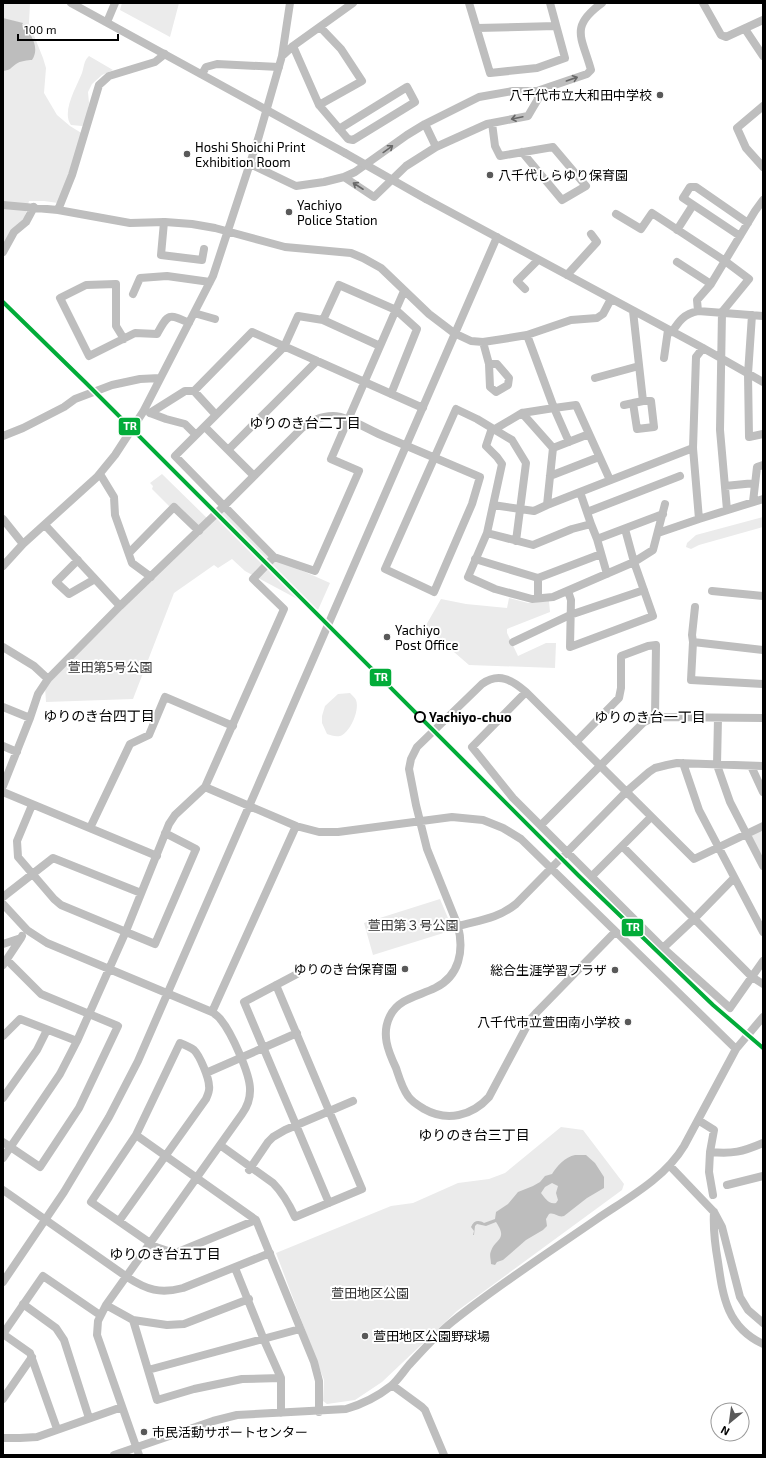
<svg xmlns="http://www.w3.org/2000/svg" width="766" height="1458" font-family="'Exo 2','Noto Sans JP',sans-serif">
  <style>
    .green { fill: #ebebeb }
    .water { fill: #bdbdbd; fill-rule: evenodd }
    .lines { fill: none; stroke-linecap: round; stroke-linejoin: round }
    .minor { stroke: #bebebe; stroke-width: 8 }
    .minor-bridge { stroke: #bebebe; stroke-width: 8 }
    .metro-1-casing { stroke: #fff; stroke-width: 7 }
    .metro-1 { stroke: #02ac39; stroke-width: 4 }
    .oneway { stroke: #686868 }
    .poi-dot { fill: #595959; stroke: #fff; stroke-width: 1.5 }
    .stop-dot { fill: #fff; stroke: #000; stroke-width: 2 }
    .labels { text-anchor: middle; stroke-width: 4; stroke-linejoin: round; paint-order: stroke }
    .poi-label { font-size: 13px; fill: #000; stroke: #fff; text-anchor: start }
    .park-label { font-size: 13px; fill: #313131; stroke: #fff }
    .stop-label { font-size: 13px; font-weight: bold; fill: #000; stroke: #fff; text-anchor: start }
    .neighbourhood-label { font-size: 14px; fill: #000; stroke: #fff }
    .line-badge { stroke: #fff; stroke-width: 1.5 }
    .badge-label { font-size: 11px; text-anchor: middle; font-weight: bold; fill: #fff }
  </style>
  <rect width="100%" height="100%" fill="#fff"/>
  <path class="green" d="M3,3H30L29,23L43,58L46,68L44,93L57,115L70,126L83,134L58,203L44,201H29L24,220L3,247Z
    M122,3H179L170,37L120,10Z
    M89,56L113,70L102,75L92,84L88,92L89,103L85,124L82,126L71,125C61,112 77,86 82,73C84,67 84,60 89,56Z
    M162,474L209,520L199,529L171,508L152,489L153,486L150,483Z
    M224,509L267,555L330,583L318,610L245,571L232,559L218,568L214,565L174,593L133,699L46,702L45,687L210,520Z
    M763,517V527L699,545L691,549L686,547L687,543L696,535Z
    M509,598L528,603L549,601L550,612L507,629V633L518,656L546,643H556L555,668L469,665L425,627L441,599L466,604L507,608Z
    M350,693C352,695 355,698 356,700C360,710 350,733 340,736C335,737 331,735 327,734L322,723V716L325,706L338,694Z
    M763,828V861L750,833Z
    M440,899L453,930L373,955L364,923Z
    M561,1127L583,1130L624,1184L622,1190L457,1311L382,1382L355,1400L327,1404L323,1401L324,1380L276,1253L391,1206L413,1203L458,1183L489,1179L505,1173Z"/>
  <path class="water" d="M3,18L23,23L22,25C32,34 40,48 32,60C28,60 20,61 16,64C10,68 11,70 3,71Z
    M575,1155H586L595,1163L604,1177V1188L587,1198L564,1216C558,1218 555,1212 549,1214L546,1219L547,1226L543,1230L526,1240L503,1260L497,1262L495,1265L491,1264C491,1259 489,1255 491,1251C496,1238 508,1240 496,1222L486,1226L477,1224L475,1226L474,1235H473L474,1231L471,1227C474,1220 479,1220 484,1223L495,1219L496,1212L508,1204L518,1192L533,1186L540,1182L545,1176L552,1174C557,1166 565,1157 575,1155ZM552,1183L558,1186L556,1193L558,1200L556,1203C549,1205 545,1198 541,1193L545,1187Z"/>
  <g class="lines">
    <path class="minor" d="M71,3L345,153
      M469,3L490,73L537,68L565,58L550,3
      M703,3L721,35L726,37L763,20
      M107,22L115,3
      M477,28L556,26
      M745,29L763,56
      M293,46L319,105L348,139L353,140L415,102L407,87L339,129
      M282,56L290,3
      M202,74L206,67L217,64L279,67
      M319,105L362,81L341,49L320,27
      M763,106L737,128L746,148L763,167
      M492,123L495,146L500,156L553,147L586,186L562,200L522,152
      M425,124L436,147
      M250,164L296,186L324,182L344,177L355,172L407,135L425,124L479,97L513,91H537L587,74L591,70C582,37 569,27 602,3
      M344,177L374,197L406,166L436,147L487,124L528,116L538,99L537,91
      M426,199L703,348L763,382
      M3,205L58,210L130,223L165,222L192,224L215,228L285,247L351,253L363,258L381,268L429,314L454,333L471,341L483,342L503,339L527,335L571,320L597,318L603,314L611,299
      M58,210L72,175L99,85L109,76L155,62L165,54
      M616,214L641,229L652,213L725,261L749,279L722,312L720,430L727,510
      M164,222L161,255L202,260L204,249
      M677,230L693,205
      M740,236L683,198L690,187H696L748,223
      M3,252L14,232L26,222L34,207
      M677,262L711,284
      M567,275L597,242L591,234
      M525,289L517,281L538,260
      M133,294L140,278L167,276L210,282
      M698,311L697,300L711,284L755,211L763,200
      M194,313L215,319
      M752,315L748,374L749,437L763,434
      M323,320L339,285L396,310L417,329L391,394
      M672,332C679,321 684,314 698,311L763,316
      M527,335L554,408L576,405L610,480
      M124,339L116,326V284L86,285L60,298L89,356L135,333L157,334C168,314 168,313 189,323
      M483,342L489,364L490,387L496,392L508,385L509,378L497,364H489
      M380,346L323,320L298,316L284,347L175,456L274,557L315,571L359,471L331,459L404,291
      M703,348L696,357L693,448L699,519L763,499
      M664,358L668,330
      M595,378L639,366
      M194,391L216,415
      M624,405L643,401L633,403L637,429L654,427L651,401H643L633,311
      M150,413L185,391H194L252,332L423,408
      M150,413L166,419L185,424L196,435
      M522,413L553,448L547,505L580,492
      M205,427L254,476
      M492,428L486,446L497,457L502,464L487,533L468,577L495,589L532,599L553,597L634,562L653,550L665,504
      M495,429L522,413L554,408L569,442
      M3,436L23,428L64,407L75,399L112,385L140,379L160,378
      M553,448L589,434
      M228,450L317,361
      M100,474L114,497L115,515L132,563L151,577
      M550,476L599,457
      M725,486L755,483
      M753,502L757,467L763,465
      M493,505L534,511L547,505
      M587,512L680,476
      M3,519L23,544
      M591,524L597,539L607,574
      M45,525L120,606
      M487,533L533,545L572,529L591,524L580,492L693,448
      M658,533L699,519
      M597,539L663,514
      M129,553L174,507L199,531
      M475,559L538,578L601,554
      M78,560L56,582L69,594L95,579
      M3,566L23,544L97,477L115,455L143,412L213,276L259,136L282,56L293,46L353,3
      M538,578V598
      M568,591L571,600L570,647L653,616L634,562L625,529
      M712,591L763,596
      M513,642L570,615L644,590
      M693,642L692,635L695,607
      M3,647L34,666L48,679
      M763,650L693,642L691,680L763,684
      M526,692L472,747L513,798L663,948L730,1008L763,961
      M3,707L30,718
      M718,718L717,765L730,802L763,866
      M576,742L619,698L621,688V656L648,646L656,645L655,717
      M3,746L17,752
      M683,763L699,810L763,932
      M751,766L763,792
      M3,786L30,718L38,694L48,679L120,606L224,506L302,428C312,421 320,416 333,416C347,416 367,429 381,435C414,449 447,463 480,477L472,504L434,592L385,569L456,409L477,419L512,440L526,463L516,541
      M205,787L296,826L319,832H338L452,817L483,820L503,828L521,839L736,1049
      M3,792L157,856
      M32,805L17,841L18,857L54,899L61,905L155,944L196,849L165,833
      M541,825L644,722L655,717L763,718
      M90,828L130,744L149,735L165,697L233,726
      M622,846L752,977L763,984
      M592,876L651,817
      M3,897L53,858L141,893
      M3,904L27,930L47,943L212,1012C215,1014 219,1017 221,1020C231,1032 251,1075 250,1091C250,1100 247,1107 242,1114L106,1305L98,1321L97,1335L139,1455
      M458,926C480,920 497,919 516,904L626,792L649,772L655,768L667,765L677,763L763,766
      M615,932L537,1012L530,1020L489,1097C472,1116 447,1122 424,1109C419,1106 411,1101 408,1096C402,1088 399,1077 396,1068C388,1051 381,1034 390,1016C399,998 419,996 435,988C460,976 464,950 458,926L427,849L416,805L409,769L411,759L417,747L482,684C499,672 512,680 526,692L694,859L763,826
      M3,944L21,938L22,936
      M663,948L695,918L734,878
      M3,965L21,938
      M297,974L244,1002L329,1203
      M212,1012L296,826
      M3,1036L20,1019L77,1041
      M206,1073L297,1033
      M3,1098L37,1050L47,1030
      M698,1120L714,1130L710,1152L709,1172L713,1195
      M136,1135L256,1220L314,1362L319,1381V1412
      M3,1142L40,1167L79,1108L118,1026L41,994L7,960
      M220,1145L273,1183C283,1193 289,1204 295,1217L362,1189L276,985
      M710,1152C733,1154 742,1152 763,1143
      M3,1158L60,1074L77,1041L126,931L169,824L175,815L205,787L284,609L253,579L274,557
      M670,1166L714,1212L722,1227L740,1297L748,1310L763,1323
      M249,1170L268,1142L273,1137L285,1130L353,1101
      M727,1185L763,1176
      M3,1190L127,1277C147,1290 160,1294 183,1288L270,1253
      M714,1212C713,1229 715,1245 718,1262C723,1297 727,1327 763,1344
      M119,1221L206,1099C208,1094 210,1090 209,1086C209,1078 200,1056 194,1050C190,1047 185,1045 180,1043L136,1135L91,1202L156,1247L171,1252H178L256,1220
      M235,1268L264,1340L281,1378V1413
      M3,1282L64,1192L109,1117L138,1061L497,237
      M23,1304L56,1328L64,1340L89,1418
      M106,1305L133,1320L167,1325L184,1324L249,1299
      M133,1320L157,1400L194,1389L242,1379L281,1378
      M3,1334L43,1276L100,1315
      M3,1334L30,1353L57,1429
      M148,1370L300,1329
      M392,1385L422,1407L425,1410L444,1455
      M3,1399L32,1357
      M3,1438H20L37,1437L122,1407
      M114,1455L213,1421L237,1415L346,1409C363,1404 377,1397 391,1386C398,1380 403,1372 409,1365C423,1350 436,1335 452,1322C498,1285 548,1253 597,1219C628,1198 665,1178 684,1146L736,1049L763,1017"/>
    <path class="minor-bridge" d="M345,153L426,199"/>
    <defs>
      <path id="metro-1" d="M3,302L86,383L579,876L713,1005L763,1048"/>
    </defs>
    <use href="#metro-1" class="metro-1-casing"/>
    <use href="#metro-1" class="metro-1"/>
  </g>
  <defs><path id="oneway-shaft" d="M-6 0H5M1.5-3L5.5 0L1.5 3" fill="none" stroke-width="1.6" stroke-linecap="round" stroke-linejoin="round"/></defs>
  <g class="oneway">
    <use href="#oneway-shaft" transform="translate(572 79) rotate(-19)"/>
    <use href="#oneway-shaft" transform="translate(517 118) rotate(168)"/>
    <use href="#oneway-shaft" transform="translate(388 149) rotate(-36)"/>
    <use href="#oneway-shaft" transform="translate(358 186) rotate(-147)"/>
  </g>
  <g class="poi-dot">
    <circle cx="660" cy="95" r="4"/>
    <circle cx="187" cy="154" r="4"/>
    <circle cx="490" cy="175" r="4"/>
    <circle cx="289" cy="212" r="4"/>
    <circle cx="387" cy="637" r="4"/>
    <circle cx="405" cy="969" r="4"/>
    <circle cx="615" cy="970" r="4"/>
    <circle cx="628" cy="1022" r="4"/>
    <circle cx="365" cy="1336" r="4"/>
    <circle cx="144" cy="1432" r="4"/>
  </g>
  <circle class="stop-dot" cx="420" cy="717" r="5"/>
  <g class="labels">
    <g class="poi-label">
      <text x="652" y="100" text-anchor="end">八千代市立大和田中学校</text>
      <text x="195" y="152">Hoshi Shoichi Print<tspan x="195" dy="15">Exhibition Room</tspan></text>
      <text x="498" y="180">八千代しらゆり保育園</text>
      <text x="297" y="210">Yachiyo<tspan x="297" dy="15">Police Station</tspan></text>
      <text x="395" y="635">Yachiyo<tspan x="395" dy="15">Post Office</tspan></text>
      <text x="397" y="974" text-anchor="end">ゆりのき台保育園</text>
      <text x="607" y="975" text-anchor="end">総合生涯学習プラザ</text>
      <text x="620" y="1027" text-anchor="end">八千代市立萱田南小学校</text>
      <text x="373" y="1341">萱田地区公園野球場</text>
      <text x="152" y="1437">市民活動サポートセンター</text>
    </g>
    <g class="park-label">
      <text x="110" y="672">萱田第5号公園</text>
      <text x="413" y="930">萱田第３号公園</text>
      <text x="370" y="1298">萱田地区公園</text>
    </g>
    <g class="stop-label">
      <text x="429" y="722">Yachiyo-chuo</text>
    </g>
    <g class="neighbourhood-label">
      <text x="305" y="428">ゆりのき台二丁目</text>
      <text x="99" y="721">ゆりのき台四丁目</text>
      <text x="650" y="722">ゆりのき台一丁目</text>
      <text x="474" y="1140">ゆりのき台三丁目</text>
      <text x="165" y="1259">ゆりのき台五丁目</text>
    </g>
  </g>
  <g class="line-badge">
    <rect x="118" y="417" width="23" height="19" rx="4" fill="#02ac39"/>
    <rect x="369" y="668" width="23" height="19" rx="4" fill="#02ac39"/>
    <rect x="621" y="918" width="23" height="19" rx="4" fill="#02ac39"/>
  </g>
  <g class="badge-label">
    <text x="130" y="430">TR</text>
    <text x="381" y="681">TR</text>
    <text x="633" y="931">TR</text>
  </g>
  <rect width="766" height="1458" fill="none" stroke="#000000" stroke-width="8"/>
  <g transform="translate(730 1422) rotate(209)"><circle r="19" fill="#ffffff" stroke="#999999"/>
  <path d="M0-3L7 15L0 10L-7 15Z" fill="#595959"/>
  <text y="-6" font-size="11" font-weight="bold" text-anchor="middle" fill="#000000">N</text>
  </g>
  <path d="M18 34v6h100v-6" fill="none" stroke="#000000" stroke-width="2"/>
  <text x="24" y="34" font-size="12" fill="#000000" stroke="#ffffff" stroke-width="3" paint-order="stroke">100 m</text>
</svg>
